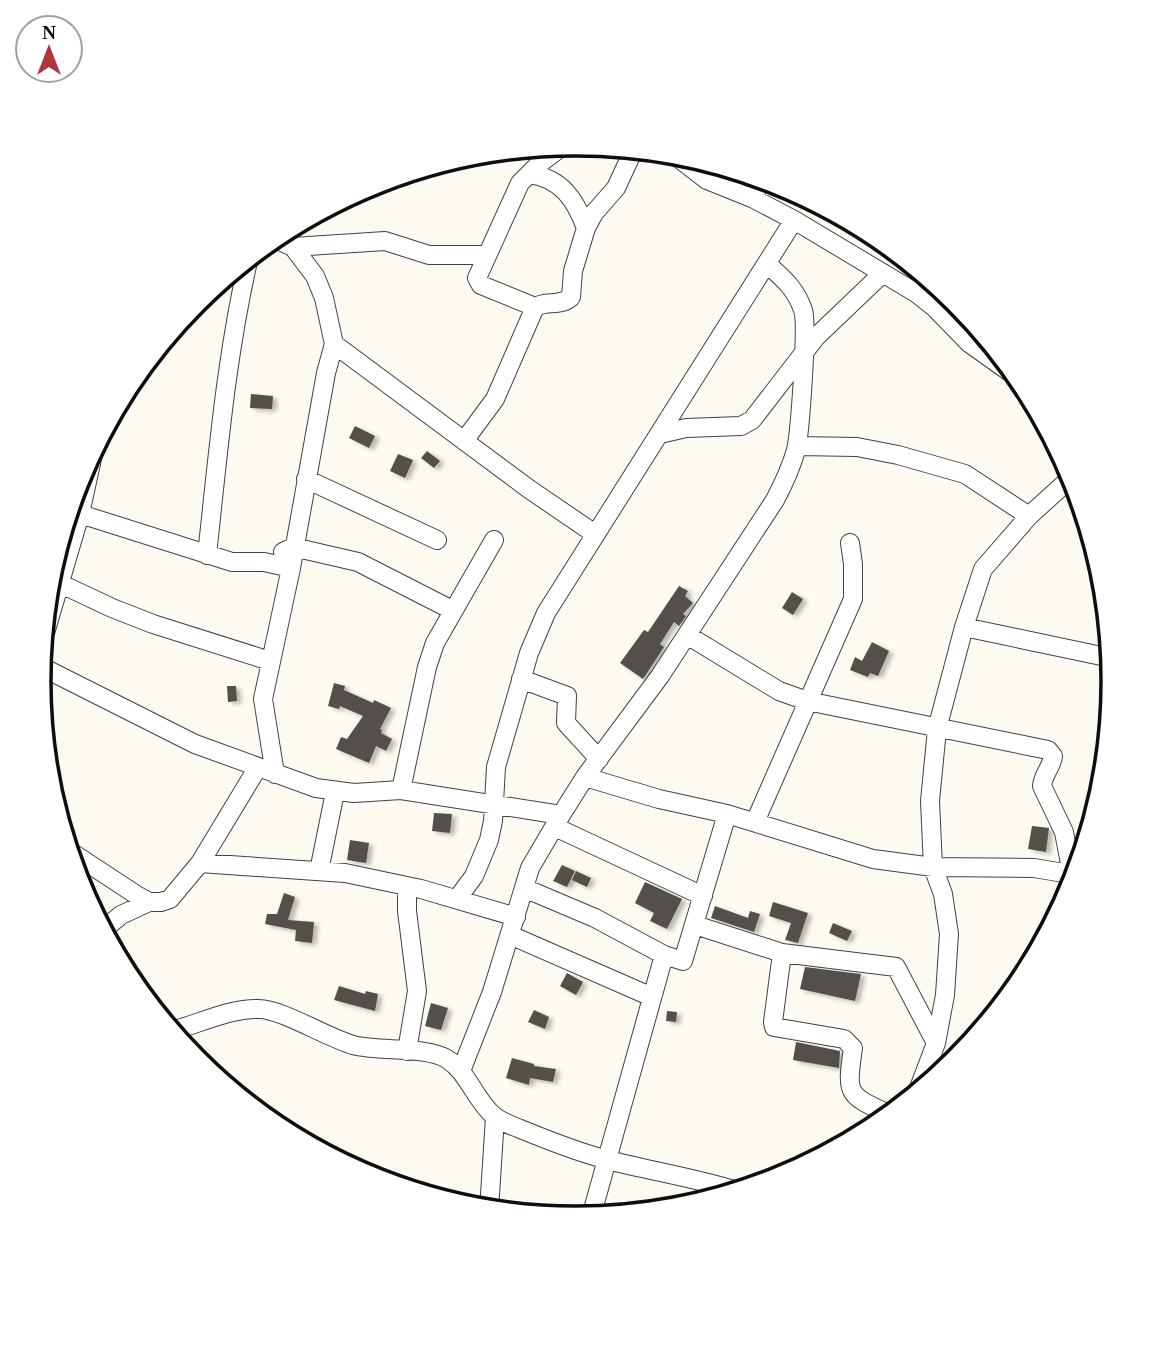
<svg xmlns="http://www.w3.org/2000/svg" width="1152" height="1362" font-family="Georgia,serif">
  <style>
    .building { fill: #554f4c; filter: url(#shadow) }
    .lines { fill: none; stroke-linecap: round; stroke-linejoin: round }
    .minor-casing { stroke: #414141; stroke-width: 20 }
    .minor { stroke: #fff; stroke-width: 18 }
    .rim { fill: none; stroke: #0e0e0e; stroke-width: 3.5 }
  </style>
  <defs>
    <filter id="shadow"><feDropShadow dx="4.5" dy="2.5" stdDeviation="2" flood-color="#0004"/></filter>
  </defs>
  <rect width="100%" height="100%" fill="#fdfbf1"/>
  <path class="building" d="M251,394L273,396L272,409L250,408Z
    M355,426L375,436L369,448L349,438Z
    M427,451L440,461L434,468L421,458Z
    M398,454L413,460L405,478L390,471Z
    M679,586L688,591L685,596L693,603L683,614L686,616L679,626L674,622L660,644L664,647L643,679L620,663L644,630L648,632Z
    M792,592L803,599L793,615L782,608Z
    M872,642L889,651L878,676L870,673L868,677L850,670L855,657L862,661Z
    M334,683L345,686L344,690L373,703L374,700L391,708L380,729L382,730L381,733L392,739L386,751L376,746L369,763L336,749L341,737L347,739L363,716L340,706L339,709L328,706Z
    M227,686H236L237,701L228,702Z
    M434,813L452,814L450,833L432,831Z
    M1032,826L1049,828L1046,852L1028,849Z
    M350,840L369,843L366,863L347,860Z
    M562,865L575,871L567,887L553,881Z
    M576,871L591,878L587,887L572,880Z
    M645,882L682,899L667,929L650,921L654,913L635,903Z
    M284,893L295,897L288,920L314,922L312,943L295,941L296,930L265,924L267,914H277Z
    M773,902L808,913L798,943L785,940L791,923L769,916Z
    M715,906L748,918L750,911L760,914L754,932L711,918Z
    M833,923L852,931L847,941L829,933Z
    M805,967L861,974L855,1001L800,989Z
    M567,973L583,982L576,995L560,986Z
    M339,986L365,994L366,991L378,994L375,1011L334,1000Z
    M431,1003L448,1008L441,1030L425,1026Z
    M534,1010L549,1017L545,1029L528,1022Z
    M667,1011L677,1012L676,1022L666,1021Z
    M796,1042L840,1051L839,1068L793,1060Z
    M512,1058L534,1064V1066L556,1069L553,1082L530,1078L529,1085L506,1078Z"/>
  <g class="lines">
    <defs>
      <path id="minor" d="M672,153L707,180L754,199L794,220L916,293L935,308L969,343L1021,380
        M529,174C561,178 575,199 586,228
        M754,199L760,178
        M273,238L293,247L315,276L324,298L334,344L529,489L595,534
        M293,247L385,241L429,255H487
        M916,293L927,277
        M535,307L481,285L477,278L520,183L540,163L564,145
        M660,434L686,428L741,426L752,420L816,337L883,273
        M464,441L495,399L535,307C547,300 560,307 571,297L573,271L586,228L594,213L616,188L634,149
        M797,446L857,447L898,455L965,474L1029,516
        M306,479L437,540
        M80,514L232,562H264L291,568
        M283,552L293,547L358,562L452,610
        M207,555C218,455 226,356 249,257
        M59,583L112,608L153,624L270,661
        M964,627L1111,658
        M687,635L779,691L807,701L1048,750L1053,756C1052,767 1043,774 1042,786L1064,832L1072,874
        M43,640L80,514L95,445
        M40,666L195,744L316,788L354,793L401,790L561,815L585,777L659,799L727,814L873,859L933,867L1034,868L1076,875
        M521,679L567,696L566,723L599,759
        M275,774L263,699L291,568L326,373L334,344
        M585,777L660,676L775,500C784,483 791,468 796,450C800,432 808,324 803,310C796,289 783,278 767,264
        M401,790L427,667L435,643L494,540
        M755,822L853,599V564L850,543
        M555,827L703,896
        M68,850L138,896L149,902H161L170,899L200,863L258,767
        M200,863L345,873L421,889L516,917
        M319,871L335,792
        M524,888L595,918L664,955L683,961L727,814
        M457,899L474,876L489,840L493,821L496,767L529,653L546,613L794,220
        M695,925L782,953L896,967L936,1043
        M103,930L121,915L149,902
        M510,935L652,997
        M782,953L773,1022L774,1027L844,1039L853,1048C846,1096 847,1095 891,1115
        M171,1031C199,1024 230,1008 259,1009C281,1009 326,1037 353,1045C379,1052 426,1046 447,1059C468,1072 475,1100 494,1116C500,1121 510,1125 518,1128C547,1140 577,1152 608,1160C651,1171 695,1178 737,1191
        M407,1051L417,991L407,911V886
        M461,1071L492,992L530,868L561,815
        M917,1093L936,1043L945,995L949,934L943,894L933,867L930,801L937,729L964,627L983,569L1029,516L1073,476
        M489,1210L495,1117
        M591,1217L664,955"/>
    </defs>
    <use href="#minor" class="minor-casing"/>
    <use href="#minor" class="minor"/>
  </g>
  <path d="M0 0H1152V1362H0ZM51 681a525 525 0 1 1 1050 0a525 525 0 1 1-1050 0Z" fill="#fff" fill-rule="evenodd"/>
  <path class="rim" d="M51 681a525 525 0 1 1 1050 0a525 525 0 1 1-1050 0Z"/>
  <g transform="translate(49 49)"><circle r="33" fill="#ffffff" stroke="#9f9f9f" stroke-width="2"/>
  <path d="M0-5L12 26L0 18L-12 26Z" fill="#ad373c"/>
  <text y="-10" font-size="19" font-weight="bold" text-anchor="middle" fill="#0e0e0e">N</text>
  </g>
</svg>
